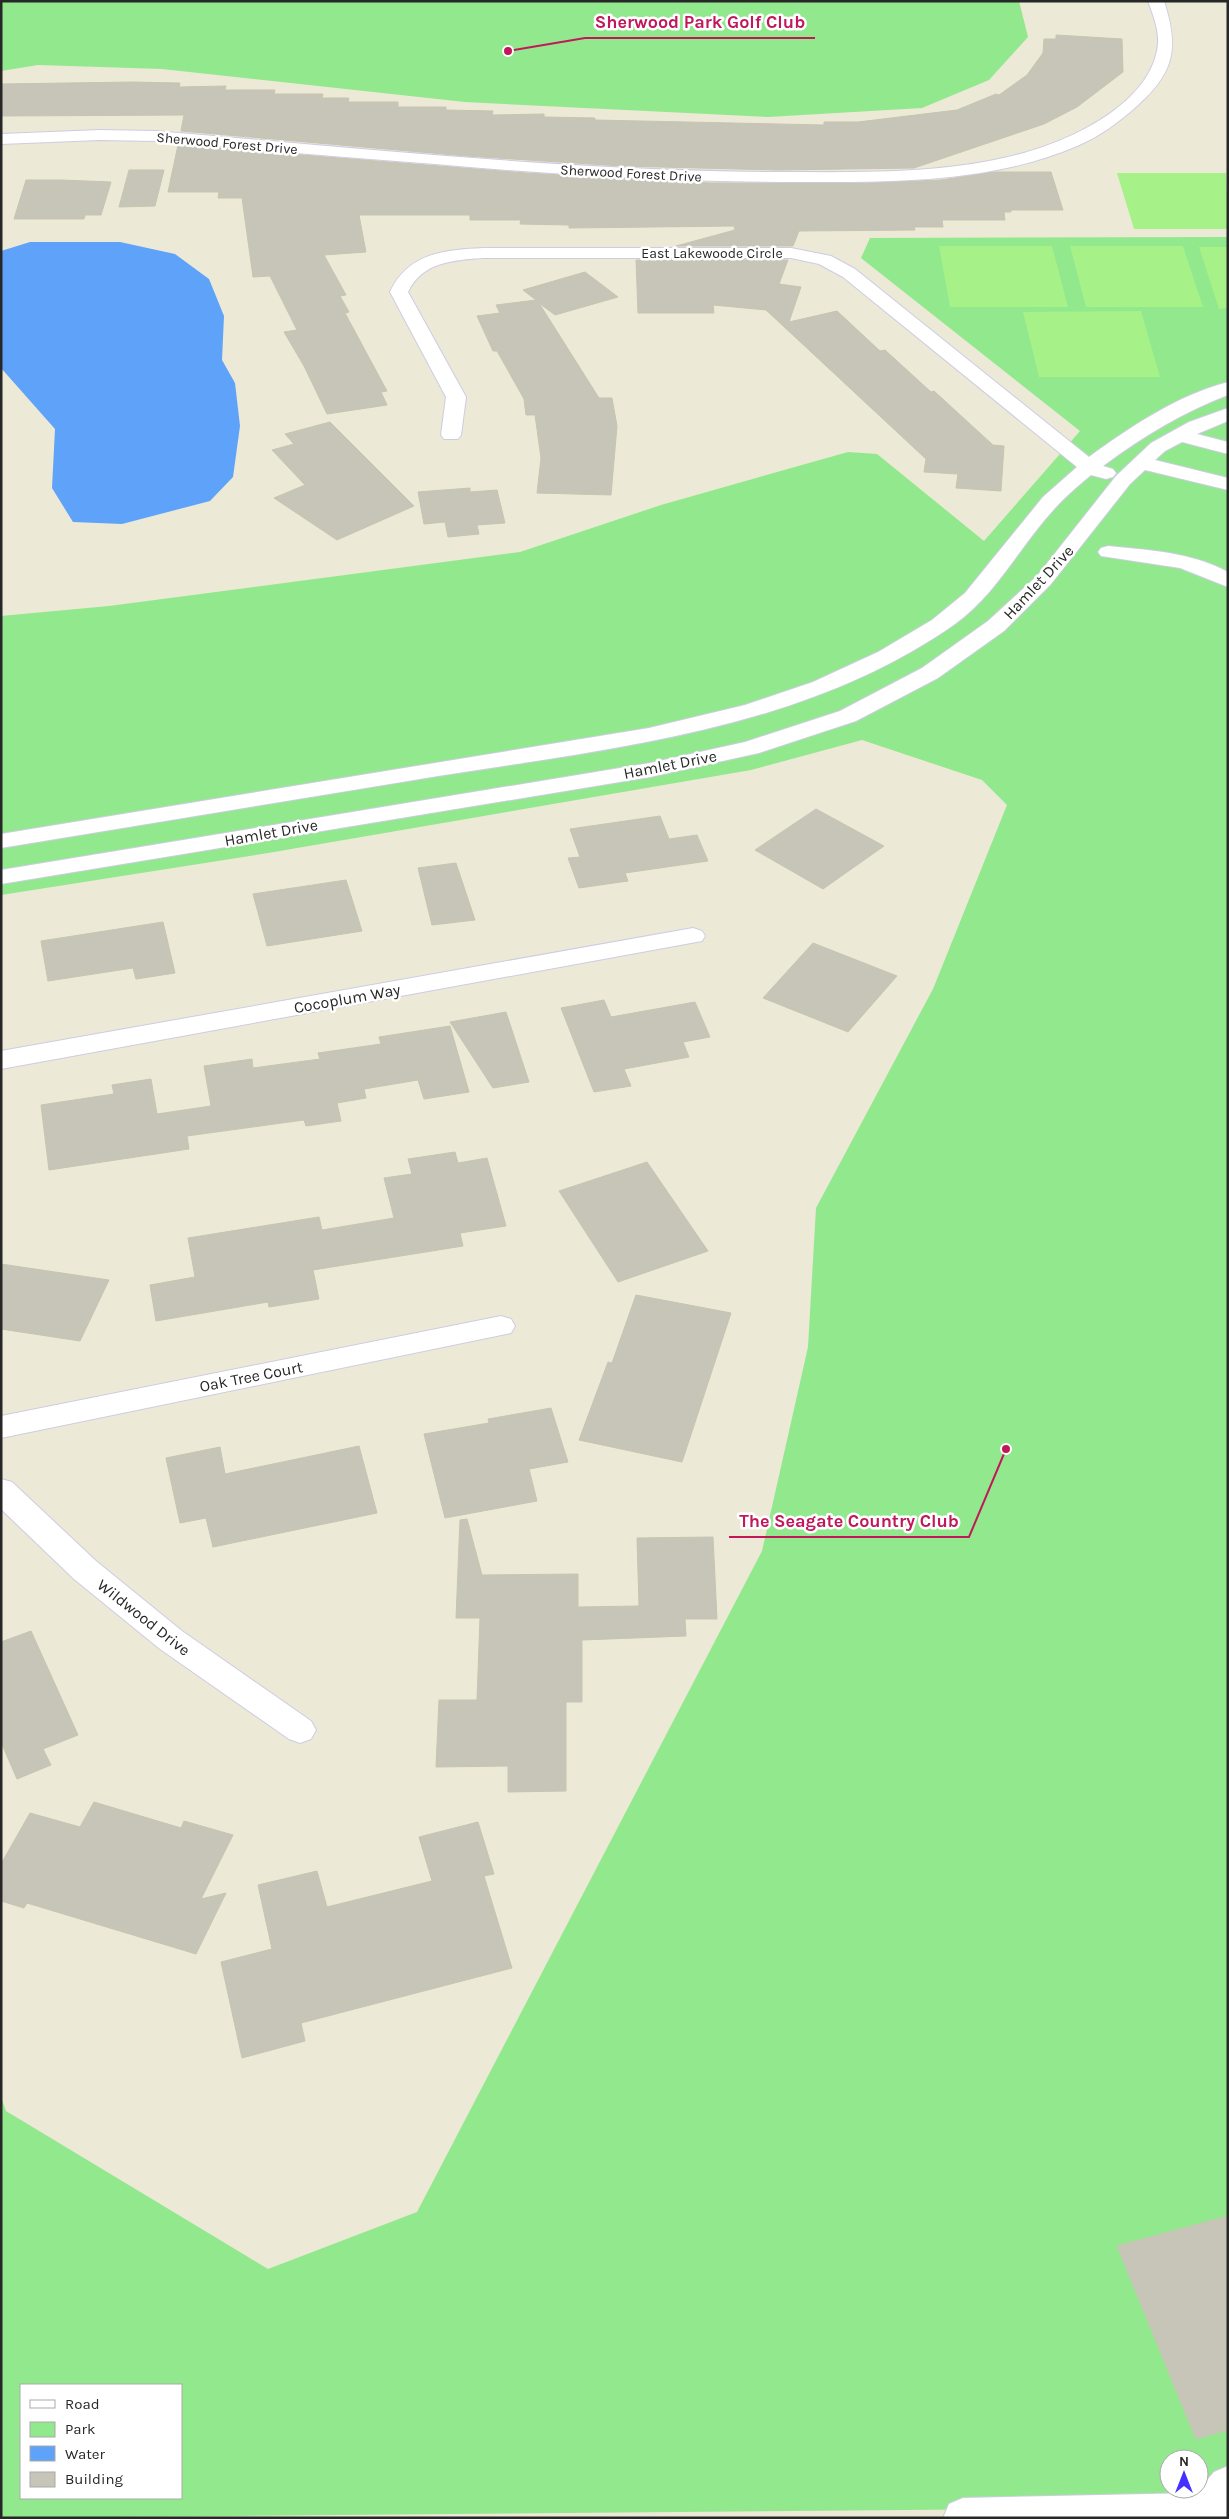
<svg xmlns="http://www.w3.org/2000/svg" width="1229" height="2519" font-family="Karla,sans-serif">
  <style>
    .green { fill: #92e88d; fill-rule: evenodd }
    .pitch { fill: #a6f188 }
    .water { fill: #5ea3f9 }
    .building { fill: #c6c5b7; stroke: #c7c5b1 }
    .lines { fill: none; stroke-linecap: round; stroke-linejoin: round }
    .minor-casing { stroke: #cecce2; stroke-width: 2 }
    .minor { fill: #fff; fill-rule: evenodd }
    .labels { text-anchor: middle; stroke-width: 5; stroke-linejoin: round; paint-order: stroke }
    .far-street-label { font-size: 14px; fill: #272727; stroke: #fff }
    .street-label { font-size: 16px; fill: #272727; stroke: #fff }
    .leader { fill: none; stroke: #c2185b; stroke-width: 2 }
    .callout-dot { fill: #c2185b; stroke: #fff; stroke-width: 2 }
    .callout-label { font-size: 18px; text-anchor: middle; font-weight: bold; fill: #c2185b; stroke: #fff; stroke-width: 5; stroke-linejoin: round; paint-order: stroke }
  </style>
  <rect width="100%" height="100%" fill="#ece9d7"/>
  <path class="green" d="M1,1H1019L1028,37L989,80L922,108L768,117L465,102L162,69L38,65L1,71Z
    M1228,237V2507L1,2518V2097L6,2111L268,2269L417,2212L762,1551L808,1347L816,1208L933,989L1007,805L982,780L862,740L751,770L268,853L1,895V616L109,606L520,552L661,505L848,452L877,454L984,541L1080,431L861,258L870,238ZM21,2385H181V2498H21ZM1169,2459H1199V2489H1169Z"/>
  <path class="pitch" d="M1117,173H1226L1228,229H1134Z
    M939,246H1052L1068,307H950Z
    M1070,246H1183L1203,307H1086Z
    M1199,247H1228V308L1219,309Z
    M1141,311L1160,377H1039L1023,312Z"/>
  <path class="water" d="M30,242H120L175,254L209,279L224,316L222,360L235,383L240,426L233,477L210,501L122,524L73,522L52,488L55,429L1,368V251Z"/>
  <path class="building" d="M1056,35L1122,39L1123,72L1077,107L1044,124L914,168L777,170L621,166L466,156L181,131L184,115L1,116V84L132,82L180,83L179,87L226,86L225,90H275L274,94H323L322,98H349L348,102H398V107H446V110L493,111L492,115L544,114V117L595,118V120L824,125V122H858L957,110L996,94L999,95L1027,75L1043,53L1044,39H1056Z
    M178,145L526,173L709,183H870L941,180L993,172H1051L1063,210H1011V212H1004L1005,220H942L943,227H914L915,230L799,231L793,246H676L735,230L734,226L569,228V225L520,224L521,220H470V215H359L366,252L324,255L346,295L340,296L349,312L345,313L387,391L381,392L387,405L327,414L304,366L284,332L297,330L270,276L253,277L242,198H218L219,192H168Z
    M129,170H164L155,206L119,207Z
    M26,180H61L111,182L101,215H85L84,219H14Z
    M636,260H788L779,284L801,287L789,322L837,311L880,351L885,350L931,392L934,391L993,445L1004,446L1001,491L956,488L958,474L924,472L926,459L766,310L713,305L714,313H638Z
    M585,272L618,297L555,315L539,303L599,398H612L617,426L611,495L537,493L541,458L535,415H526L524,399L497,351H493L477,316L500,313L496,305L536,300L523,290Z
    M330,422L414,506L337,540L274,498L305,485L272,450L294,444L285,434Z
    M470,488V492L497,490L505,523L477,525L479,534L448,537L445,522L424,524L418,492Z
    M816,809L884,846L823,889L755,850Z
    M660,816L669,839L697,835L708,861L625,873L628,881L579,888L568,858L580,857L570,829Z
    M456,863L475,920L432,925L418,868Z
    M346,880L362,931L267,946L253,894Z
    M163,922L175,973L136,979L133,968L48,981L41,941Z
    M813,943L897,976L848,1032L763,998Z
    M604,1000L611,1017L695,1002L710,1037L683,1042L689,1057L624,1069L631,1086L594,1092L561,1008Z
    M506,1012L529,1082L493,1088L450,1022Z
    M450,1026L469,1092L424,1099L418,1080L364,1089L366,1098L337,1103L341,1121L306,1126L304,1120L187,1136L189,1149L49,1170L41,1105L114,1094L112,1085L151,1079L157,1114L211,1106L204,1066L252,1059L253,1068L320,1059L318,1053L381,1044L379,1037Z
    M455,1152L458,1163L487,1158L506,1226L460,1233L463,1246L313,1270L319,1299L269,1307L268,1302L156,1321L150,1285L195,1277L188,1238L319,1217L322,1230L394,1218L384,1178L412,1174L408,1159Z
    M647,1162L708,1251L618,1282L559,1191Z
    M1,1264L109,1280L80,1341L1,1329Z
    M636,1295L731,1313L682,1462L579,1440L608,1362L612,1363Z
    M551,1408L568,1462L529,1469L537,1501L445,1518L424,1434L489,1423L488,1419Z
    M359,1446L377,1513L213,1547L206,1518L180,1523L166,1458L220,1447L225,1474Z
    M467,1519L482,1575L578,1574V1607L639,1606L637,1538L713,1537L717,1619H685L686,1636L582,1640V1702H566V1791L508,1792V1766L436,1767L439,1700H477L480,1618H456L460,1520Z
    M31,1631L78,1735L43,1749L51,1765L17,1779L1,1742V1642Z
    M94,1802L181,1828L184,1821L233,1835L201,1899L226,1893L196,1954L27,1903L24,1908L1,1901V1864L30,1813L80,1827Z
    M478,1822L494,1874L484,1876L512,1968L301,2023L305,2041L242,2058L221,1962L272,1949L258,1885L317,1871L327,1907L432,1881L419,1837Z
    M1228,2216V2430L1196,2439L1117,2246Z"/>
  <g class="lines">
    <defs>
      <path id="minor" d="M1148,1H1164C1179,48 1175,72 1137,106C1119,122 1099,137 1077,146C991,183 891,182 800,182C678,182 557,175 435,164C342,157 248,149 155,141L100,140L1,144V134L100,130L155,131C362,148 569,171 777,172C858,172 945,175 1024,153C1073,139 1152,103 1158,44C1159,29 1153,15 1148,1Z
        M483,248H791L831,256L855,269L1089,457C1130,427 1178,395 1228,382V395C1183,412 1142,437 1103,466L1113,469L1116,473L1113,477L1106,479L1091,475C1079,485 1067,495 1056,507C1021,544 997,594 955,624C804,730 614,748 438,776C292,800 147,824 1,848V834L649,728L745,705L813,682L878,652L932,620L965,593L1043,497L1077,467L843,277L819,264L791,258H483C454,260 422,262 408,292L466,397L461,435L458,439H444L441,435L446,397L390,292C408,253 444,250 483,248Z
        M1228,408V421L1197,434L1228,442V454L1182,442L1165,451L1155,460L1228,478V490L1145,470L1130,484L1051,584L1004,631L938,678L856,721L759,753L650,777L1,884V870L650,763L745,742L840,711L922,668L988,621L1037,576L1116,476L1151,443L1189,422Z
        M1108,546C1148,550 1191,552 1228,572V587L1180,568L1101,556L1098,552L1101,548Z
        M693,928L702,931L705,936L702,941L1,1069V1051Z
        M501,1316L511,1319L515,1326L511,1333L1,1438V1416Z
        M1,1479L12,1482L96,1561L182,1631L311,1721L316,1730L311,1739L300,1743L289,1739L160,1649L74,1579L1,1509Z
        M1228,2466L1227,2518H943L949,2504L963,2498L1196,2493L1214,2472Z"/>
    </defs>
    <use href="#minor" class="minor-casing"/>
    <use href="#minor" class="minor"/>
  </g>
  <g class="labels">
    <g class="far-street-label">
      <text transform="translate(227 143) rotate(5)" y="5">Sherwood Forest Drive</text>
      <text transform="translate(631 173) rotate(3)" y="5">Sherwood Forest Drive</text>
      <text x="712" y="258">East Lakewoode Circle</text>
    </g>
    <g class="street-label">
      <text transform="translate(1038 582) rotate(-47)" y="6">Hamlet Drive</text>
      <text transform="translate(670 764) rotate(-11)" y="6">Hamlet Drive</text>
      <text transform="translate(271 832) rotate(-10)" y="6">Hamlet Drive</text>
      <text transform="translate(347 998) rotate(-10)" y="6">Cocoplum Way</text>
      <text transform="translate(251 1376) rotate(-11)" y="6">Oak Tree Court</text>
      <text transform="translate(144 1617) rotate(38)" y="6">Wildwood Drive</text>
    </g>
  </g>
  <path class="leader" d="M508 51L585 38H815M1006 1449L969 1537H729"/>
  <g class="callout-dot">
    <circle cx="508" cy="51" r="5"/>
    <circle cx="1006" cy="1449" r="5"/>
  </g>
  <g class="callout-label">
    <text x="700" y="28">Sherwood Park Golf Club</text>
    <text x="849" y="1527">The Seagate Country Club</text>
  </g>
  <rect width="1229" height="2519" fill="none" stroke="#272727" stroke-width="5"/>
  <rect x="20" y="2384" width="162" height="115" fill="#ffffff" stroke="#a9a9a9"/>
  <rect x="30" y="2400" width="25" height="8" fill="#ffffff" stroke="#a9a9a9"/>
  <text x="65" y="2409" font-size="15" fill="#272727">Road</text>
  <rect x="30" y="2422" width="25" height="15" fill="#92e88d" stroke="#a9a9a9"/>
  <text x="65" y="2434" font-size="15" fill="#272727">Park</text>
  <rect x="30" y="2446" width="25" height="15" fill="#5ea3f9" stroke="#a9a9a9"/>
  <text x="65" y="2459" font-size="15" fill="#272727">Water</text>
  <rect x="30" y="2472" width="25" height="15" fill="#c6c5b7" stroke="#a9a9a9"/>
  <text x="65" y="2484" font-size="15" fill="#272727">Building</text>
  <g transform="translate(1184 2474)"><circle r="24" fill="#ffffff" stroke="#a9a9a9"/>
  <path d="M0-4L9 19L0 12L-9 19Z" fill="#4630ff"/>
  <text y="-8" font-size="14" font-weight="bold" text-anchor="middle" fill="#272727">N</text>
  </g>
</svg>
